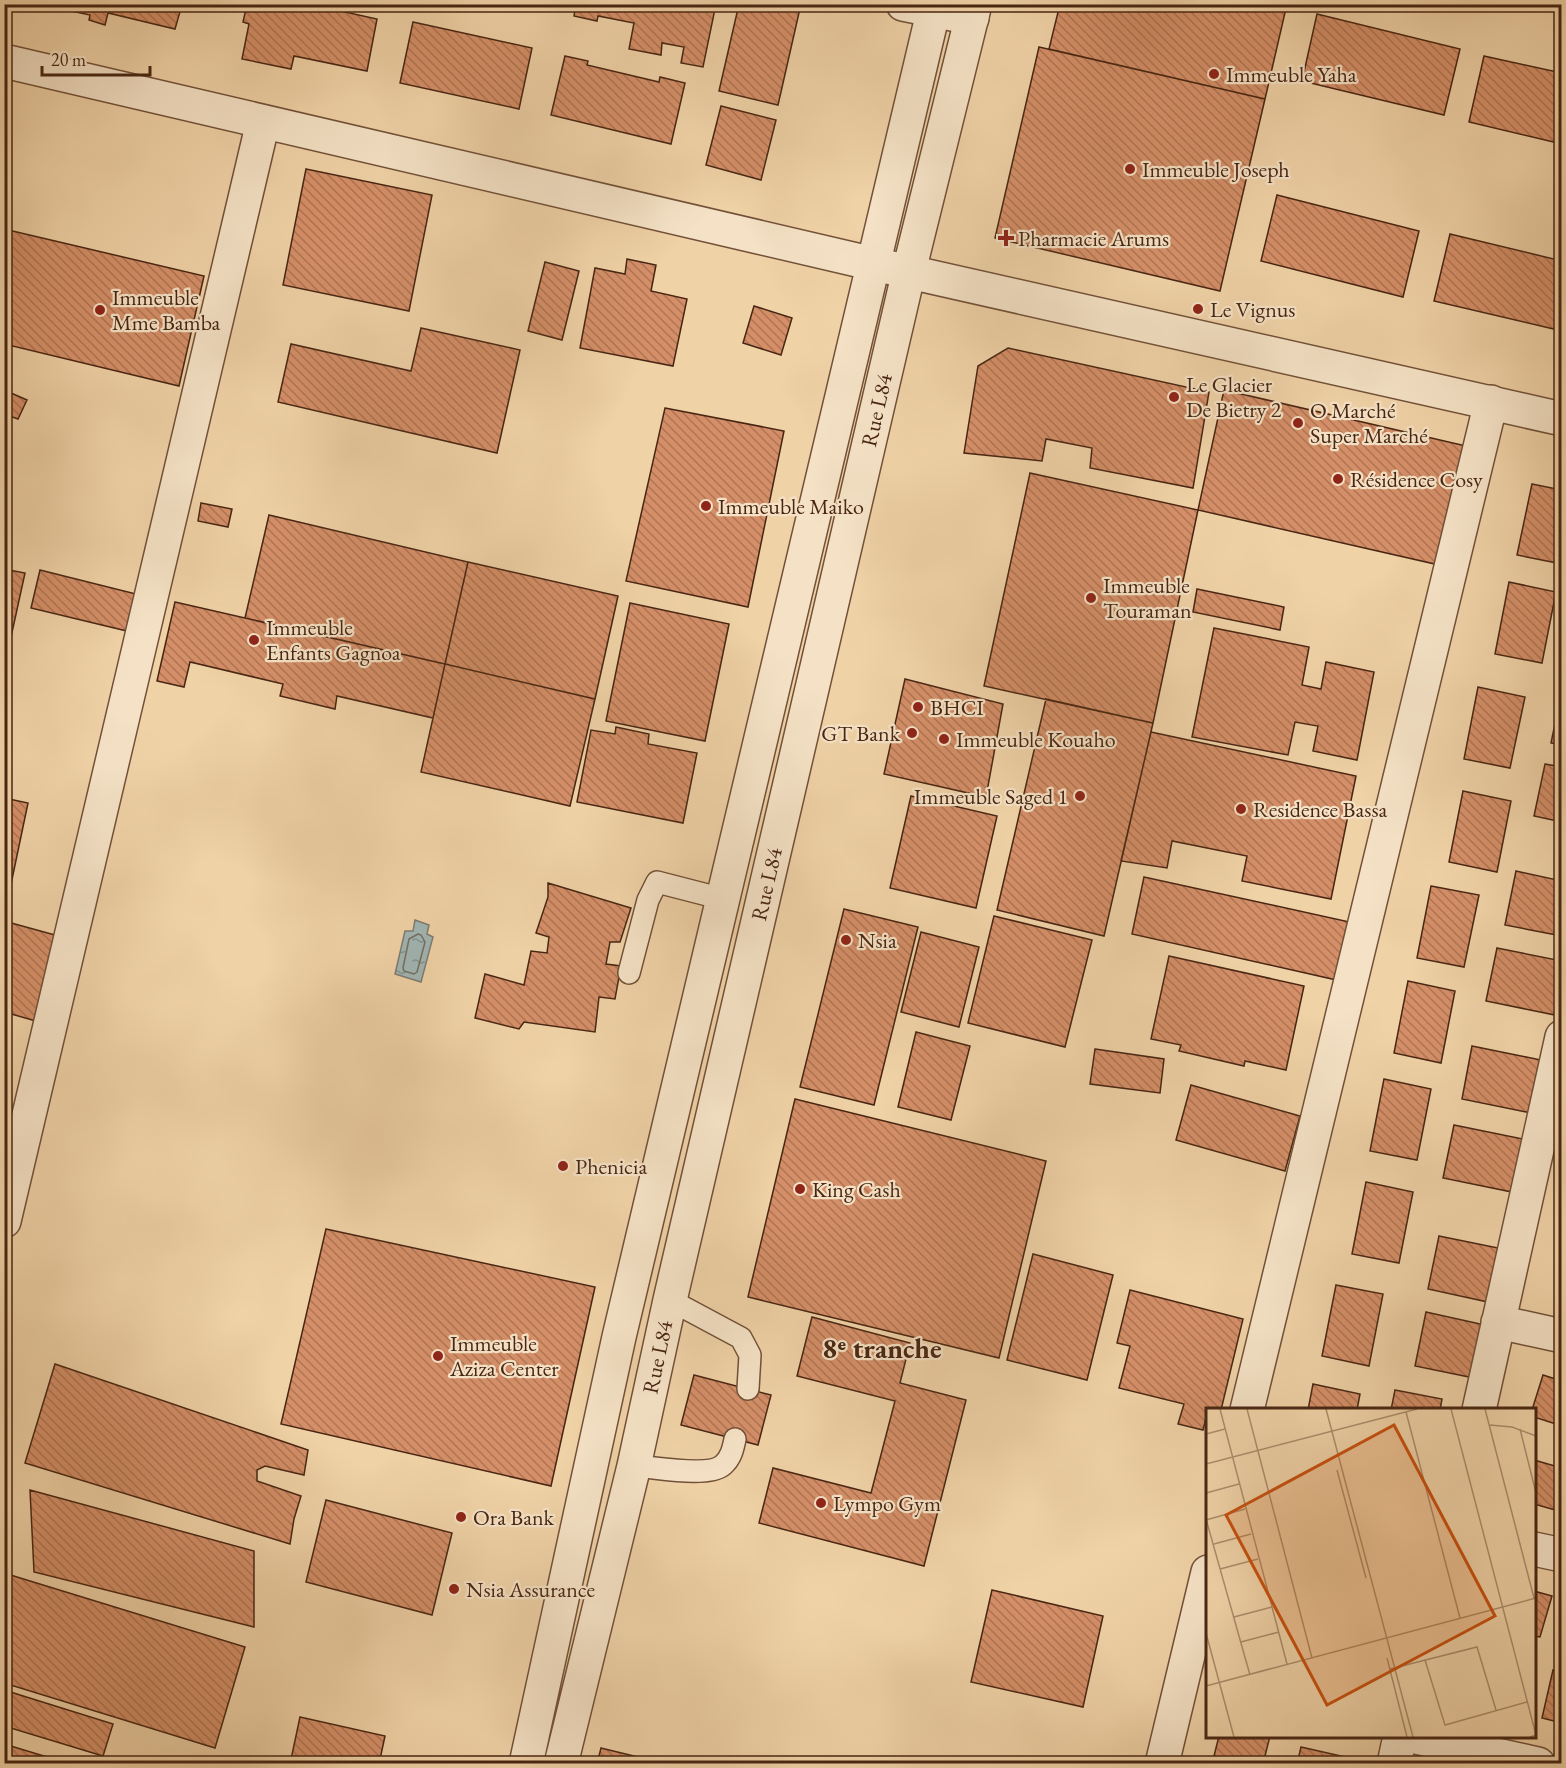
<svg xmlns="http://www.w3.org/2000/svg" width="1566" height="1768" font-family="'EB Garamond',serif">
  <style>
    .water { fill: url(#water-ripples); stroke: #7d7c73; stroke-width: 1.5 }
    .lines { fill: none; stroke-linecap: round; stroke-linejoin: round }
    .shore { stroke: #746e63; stroke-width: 1.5 }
    .building { fill: url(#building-back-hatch); stroke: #482613; stroke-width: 1.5 }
    .service-casing { stroke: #725138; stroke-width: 24 }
    .minor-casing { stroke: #725138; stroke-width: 36 }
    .tertiary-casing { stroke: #725138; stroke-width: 36 }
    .service { stroke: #f5e2c6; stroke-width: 21 }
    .minor { stroke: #f5e2c6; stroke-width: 33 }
    .tertiary { stroke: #f5e2c6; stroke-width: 33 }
    .poi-dot { fill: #8f2418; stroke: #f5e2c6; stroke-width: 2 }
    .labels { text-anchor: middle; stroke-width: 4.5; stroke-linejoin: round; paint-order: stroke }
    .poi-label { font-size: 22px; fill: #482613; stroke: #f5e2c6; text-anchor: start }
    .street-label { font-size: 22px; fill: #482613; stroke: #f5e2c6 }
    .district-label { font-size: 28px; font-weight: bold; fill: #482613; stroke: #f5e2c6 }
    .inset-road { fill: none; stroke: #ad8d6c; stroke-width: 1.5 }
    .view { fill: #c84f0d; fill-opacity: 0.15; stroke: #c84f0d; stroke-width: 3 }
    .inset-edge { fill: none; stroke: #482613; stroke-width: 3 }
  </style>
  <defs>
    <pattern id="water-ripples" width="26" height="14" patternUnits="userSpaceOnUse" patternTransform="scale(1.5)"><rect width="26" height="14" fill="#a0b5b3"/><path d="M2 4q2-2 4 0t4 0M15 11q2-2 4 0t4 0" fill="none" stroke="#849390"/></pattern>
    <pattern id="building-back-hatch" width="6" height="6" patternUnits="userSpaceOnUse" patternTransform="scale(1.5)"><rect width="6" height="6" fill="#d58f68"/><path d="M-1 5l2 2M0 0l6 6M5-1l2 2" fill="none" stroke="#af7554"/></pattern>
  </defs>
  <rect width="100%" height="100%" fill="#f0d2a7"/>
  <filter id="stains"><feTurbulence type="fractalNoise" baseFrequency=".00333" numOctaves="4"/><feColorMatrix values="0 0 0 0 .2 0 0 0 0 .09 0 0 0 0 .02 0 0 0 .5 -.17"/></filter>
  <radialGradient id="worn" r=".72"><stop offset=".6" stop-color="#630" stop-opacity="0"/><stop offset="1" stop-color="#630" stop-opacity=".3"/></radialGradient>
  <path class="water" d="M415,920L429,925L427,934L433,937L421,982L395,974L405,931H413Z"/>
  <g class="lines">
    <path class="shore" d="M418,934L421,935L425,942L417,972L414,974L404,971L403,968L409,939Z"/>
  </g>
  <path class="building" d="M58,4H190L189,9L181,8L175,29L108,13L105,25L89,20L90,15L57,8Z
    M247,4H309L377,19L367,71L294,56L291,69L242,59L249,24L243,22Z
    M576,4H716L703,67L681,63L684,47L662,43L661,55L629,49L634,23L598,16L597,21L574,16Z
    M739,4H801L778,105L719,91Z
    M1060,4H1287L1265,99L1049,49Z
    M1317,14L1460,49L1444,115L1302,81Z
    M413,22L532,48L519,109L400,83Z
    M1039,47L1265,99L1220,291L995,238Z
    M565,56L588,61L587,65L659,82L660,77L685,83L671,144L551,115Z
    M1484,56L1562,73V144L1469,122Z
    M721,106L776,120L761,180L706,165Z
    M306,169L432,195L409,311L283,285Z
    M1277,195L1419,231L1403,297L1261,261Z
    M4,229L204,276L179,386L4,344Z
    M1450,234L1562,261V331L1434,301Z
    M627,259L656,265L651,291L687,299L673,366L580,348L595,268L625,274Z
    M545,262L579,271L562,340L528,331Z
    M754,306L792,318L781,355L743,343Z
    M421,328L520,350L497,453L278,402L291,344L411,371Z
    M1008,348L1209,392L1193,488L1090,468L1092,448L1046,439L1042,461L964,453L978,366Z
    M4,390L27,400L18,419L4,414Z
    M1224,390L1479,449L1448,567L1198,510Z
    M665,408L784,431L748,607L626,581Z
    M1030,473L1198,510L1153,723L984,686Z
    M1532,484L1562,490V564L1517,555Z
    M201,503L232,509L228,527L198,521Z
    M269,515L468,562L445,664L245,618Z
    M468,562L618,596L595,699L445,664Z
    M4,569L25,573L4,669Z
    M40,570L136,594L127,631L31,608Z
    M1509,582L1556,592L1542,663L1495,654Z
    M1197,589L1284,607L1280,630L1193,612Z
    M175,602L445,664L433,718L337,696L335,709L280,696L283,684L190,662L184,687L157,681Z
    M630,603L729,624L705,741L606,721Z
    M1214,628L1309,647L1302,685L1321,689L1326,662L1374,672L1357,760L1313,751L1318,726L1295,722L1288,755L1192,737Z
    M445,664L595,699L570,806L421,772Z
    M905,679L1003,704L986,797L884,774Z
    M1478,687L1525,697L1510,768L1464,759Z
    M1562,690V745L1551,743Z
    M1046,699L1153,723L1104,936L997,910Z
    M616,727L649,734L648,744L697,753L683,823L577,802L591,730L615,734Z
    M1151,732L1356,776L1331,899L1242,881L1247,856L1172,841L1167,868L1121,861Z
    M1545,764L1562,767V822L1534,816Z
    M4,790L11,792L9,799L28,803L10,889L4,887Z
    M1463,791L1511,801L1497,872L1449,862Z
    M911,796L997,816L976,908L890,888Z
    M1516,871L1562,881V936L1505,925Z
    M1144,877L1354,923L1341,981L1132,934Z
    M548,883L631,908L620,942H610L606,964L621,966L615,999L599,997L595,1032L524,1022L519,1029L475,1018L485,974L524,985L531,951L547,953L549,937L536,933L548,897Z
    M1431,886L1479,895L1464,967L1417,958Z
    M844,909L918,927L874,1105L800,1087Z
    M994,916L1092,940L1065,1047L968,1023Z
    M4,921L66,938L43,1023L4,1012Z
    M921,932L979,947L959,1027L901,1012Z
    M1497,948L1562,961V983L1555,1015L1486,1001Z
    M1169,956L1304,986L1286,1070L1245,1061L1244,1066L1179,1051L1181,1045L1151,1039Z
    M1408,981L1455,991L1441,1063L1394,1053Z
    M916,1032L970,1046L951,1120L898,1107Z
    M1472,1046L1541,1060L1531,1113L1462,1099Z
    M1095,1049L1164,1059L1160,1093L1090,1084Z
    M1384,1079L1431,1089L1417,1160L1370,1151Z
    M1191,1085L1300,1116L1285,1171L1176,1140Z
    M795,1099L1046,1161L999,1358L748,1297Z
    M1454,1125L1523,1139L1512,1192L1443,1178Z
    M1366,1182L1413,1192L1399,1263L1352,1254Z
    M326,1229L595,1287L551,1486L281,1424Z
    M1439,1236L1508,1250L1497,1304L1428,1289Z
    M1033,1254L1113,1275L1087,1380L1007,1360Z
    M1336,1285L1383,1294L1369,1366L1322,1356Z
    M1130,1290L1243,1319L1221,1410H1208L1203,1430L1178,1424L1184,1404L1119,1388L1130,1346L1117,1343Z
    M1426,1312L1494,1327L1484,1380L1415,1366Z
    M812,1317L910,1343L900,1383L966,1400L924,1566L759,1523L773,1468L871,1493L895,1401L797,1376Z
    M55,1364L308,1450L304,1475L265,1466L257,1470V1481L301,1496L294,1519L290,1544L25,1463Z
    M694,1375L771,1395L758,1445L681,1425Z
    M1543,1375L1562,1381V1426L1534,1417V1410H1532Z
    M1313,1384L1360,1394L1357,1410H1308Z
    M1395,1390L1442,1399L1440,1410H1391Z
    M1534,1460L1562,1468V1512L1534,1504Z
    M30,1490L254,1551V1627L34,1572Z
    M326,1500L452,1533L432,1615L306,1582Z
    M4,1573L245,1647L215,1748L4,1683Z
    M992,1590L1103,1616L1083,1707L971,1682Z
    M1534,1591L1552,1596L1540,1637L1534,1636Z
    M1553,1670L1562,1672V1723L1542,1718Z
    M4,1690L113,1724L103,1756L4,1726Z
    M300,1717L385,1736L379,1764H290Z
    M1219,1736H1270L1263,1764H1244L1214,1756Z
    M4,1744L54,1759L53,1764H4Z
    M1301,1747L1350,1758L1349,1764H1297Z
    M601,1748L605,1749L667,1764H597Z"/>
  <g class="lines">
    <defs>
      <path id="service" d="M629,973L648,900L657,882L723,899
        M670,1300L741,1338L750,1355L748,1389
        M634,1466C655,1467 708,1478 723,1465C731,1458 733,1449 735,1439"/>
      <path id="minor" d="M903,4L972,18
        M4,1221L263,122
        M1498,1322L1562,1336
        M1247,1410L1491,402
        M1479,1410L1562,1037
        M1534,1549L1562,1555
        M1411,1736L1538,1764
        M1162,1764L1208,1572
        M1394,1764L1400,1736"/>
      <path id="tertiary" d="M4,61L874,264L1562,419
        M526,1764L619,1337L935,4
        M561,1764L634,1466L670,1300L909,271L975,4"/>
    </defs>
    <use href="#service" class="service-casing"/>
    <use href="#minor" class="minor-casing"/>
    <use href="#tertiary" class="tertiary-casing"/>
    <use href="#service" class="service"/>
    <use href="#minor" class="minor"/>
    <use href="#tertiary" class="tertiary"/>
  </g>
  <g class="poi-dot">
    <circle cx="1214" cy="74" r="6"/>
    <circle cx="1130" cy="169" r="6"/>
    <path d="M1003 229h6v6h6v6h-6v6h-6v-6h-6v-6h6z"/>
    <circle cx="1198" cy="309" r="6"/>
    <circle cx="100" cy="310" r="6"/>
    <circle cx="1174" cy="397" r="6"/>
    <circle cx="1298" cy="423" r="6"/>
    <circle cx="1338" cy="479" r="6"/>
    <circle cx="706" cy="506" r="6"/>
    <circle cx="1091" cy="598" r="6"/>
    <circle cx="254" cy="640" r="6"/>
    <circle cx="918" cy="707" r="6"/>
    <circle cx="912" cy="733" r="6"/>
    <circle cx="944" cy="739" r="6"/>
    <circle cx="1080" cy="796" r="6"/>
    <circle cx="1241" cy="809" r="6"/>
    <circle cx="846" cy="940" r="6"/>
    <circle cx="563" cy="1166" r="6"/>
    <circle cx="800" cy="1189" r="6"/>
    <circle cx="438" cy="1356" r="6"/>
    <circle cx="821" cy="1503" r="6"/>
    <circle cx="461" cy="1517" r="6"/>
    <circle cx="454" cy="1589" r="6"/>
  </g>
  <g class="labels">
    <g class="poi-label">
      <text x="1226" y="82">Immeuble Yaha</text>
      <text x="1142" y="177">Immeuble Joseph</text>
      <text x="1018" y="246">Pharmacie Arums</text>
      <text x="112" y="305">Immeuble<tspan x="112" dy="25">Mme Bamba</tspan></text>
      <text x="1210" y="317">Le Vignus</text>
      <text x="1186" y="392">Le Glacier<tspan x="1186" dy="25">De Bietry 2</tspan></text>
      <text x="1310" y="418">O Marché<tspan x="1310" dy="25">Super Marché</tspan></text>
      <text x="1350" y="487">Résidence Cosy</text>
      <text x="718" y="514">Immeuble Maiko</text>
      <text x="1103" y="593">Immeuble<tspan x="1103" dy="25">Touraman</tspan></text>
      <text x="266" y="635">Immeuble<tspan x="266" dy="25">Enfants Gagnoa</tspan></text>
      <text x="930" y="715">BHCI</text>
      <text x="900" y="741" text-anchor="end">GT Bank</text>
      <text x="956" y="747">Immeuble Kouaho</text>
      <text x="1068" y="804" text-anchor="end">Immeuble Saged 1</text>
      <text x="1253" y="817">Residence Bassa</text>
      <text x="858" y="948">Nsia</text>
      <text x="575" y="1174">Phenicia</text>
      <text x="812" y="1197">King Cash</text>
      <text x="450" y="1351">Immeuble<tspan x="450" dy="25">Aziza Center</tspan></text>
      <text x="833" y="1511">Lympo Gym</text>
      <text x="473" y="1525">Ora Bank</text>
      <text x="466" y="1597">Nsia Assurance</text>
    </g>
    <g class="street-label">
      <text transform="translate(876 410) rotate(-77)" y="8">Rue L84</text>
      <text transform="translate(766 884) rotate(-77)" y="8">Rue L84</text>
      <text transform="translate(657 1357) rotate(-78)" y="8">Rue L84</text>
    </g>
    <g class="district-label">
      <text x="882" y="1358">8ᵉ tranche</text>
    </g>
  </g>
  <g transform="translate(1206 1408)">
    <rect width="330" height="330" fill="#f0d2a7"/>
    <path class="inset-road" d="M14,1L81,256M41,1L106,250M120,1L207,329M245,1L330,327L324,329M279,1L328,190M200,4L254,210M284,17L306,19L330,28M314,21L330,85M0,26L19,21M0,56L211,1M131,62L160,170M0,85L33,76M0,111L44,267M0,112L39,101M8,136L45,126M14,161L52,151M28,209L66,199M0,225L28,329M35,234L73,224M181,250L201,329M219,252L239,317L321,294M184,261L271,239L290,302M0,278L330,190"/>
    <path class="view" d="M188,17L289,208L121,297L20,107Z"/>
    <rect width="330" height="330" class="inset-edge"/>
  </g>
  <rect width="1566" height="1768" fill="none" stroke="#f0d2a7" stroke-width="24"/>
  <rect x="6" y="6" width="1554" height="1756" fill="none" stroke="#482613" stroke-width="3"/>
  <rect x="12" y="12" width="1542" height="1744" fill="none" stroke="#482613" stroke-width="1.5"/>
  <path d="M42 66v9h108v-9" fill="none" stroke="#482613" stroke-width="3"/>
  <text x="51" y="66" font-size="18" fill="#482613" stroke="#f5e2c6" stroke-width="4.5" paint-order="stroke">20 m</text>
  <rect width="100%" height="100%" filter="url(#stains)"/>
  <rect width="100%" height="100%" fill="url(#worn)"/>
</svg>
